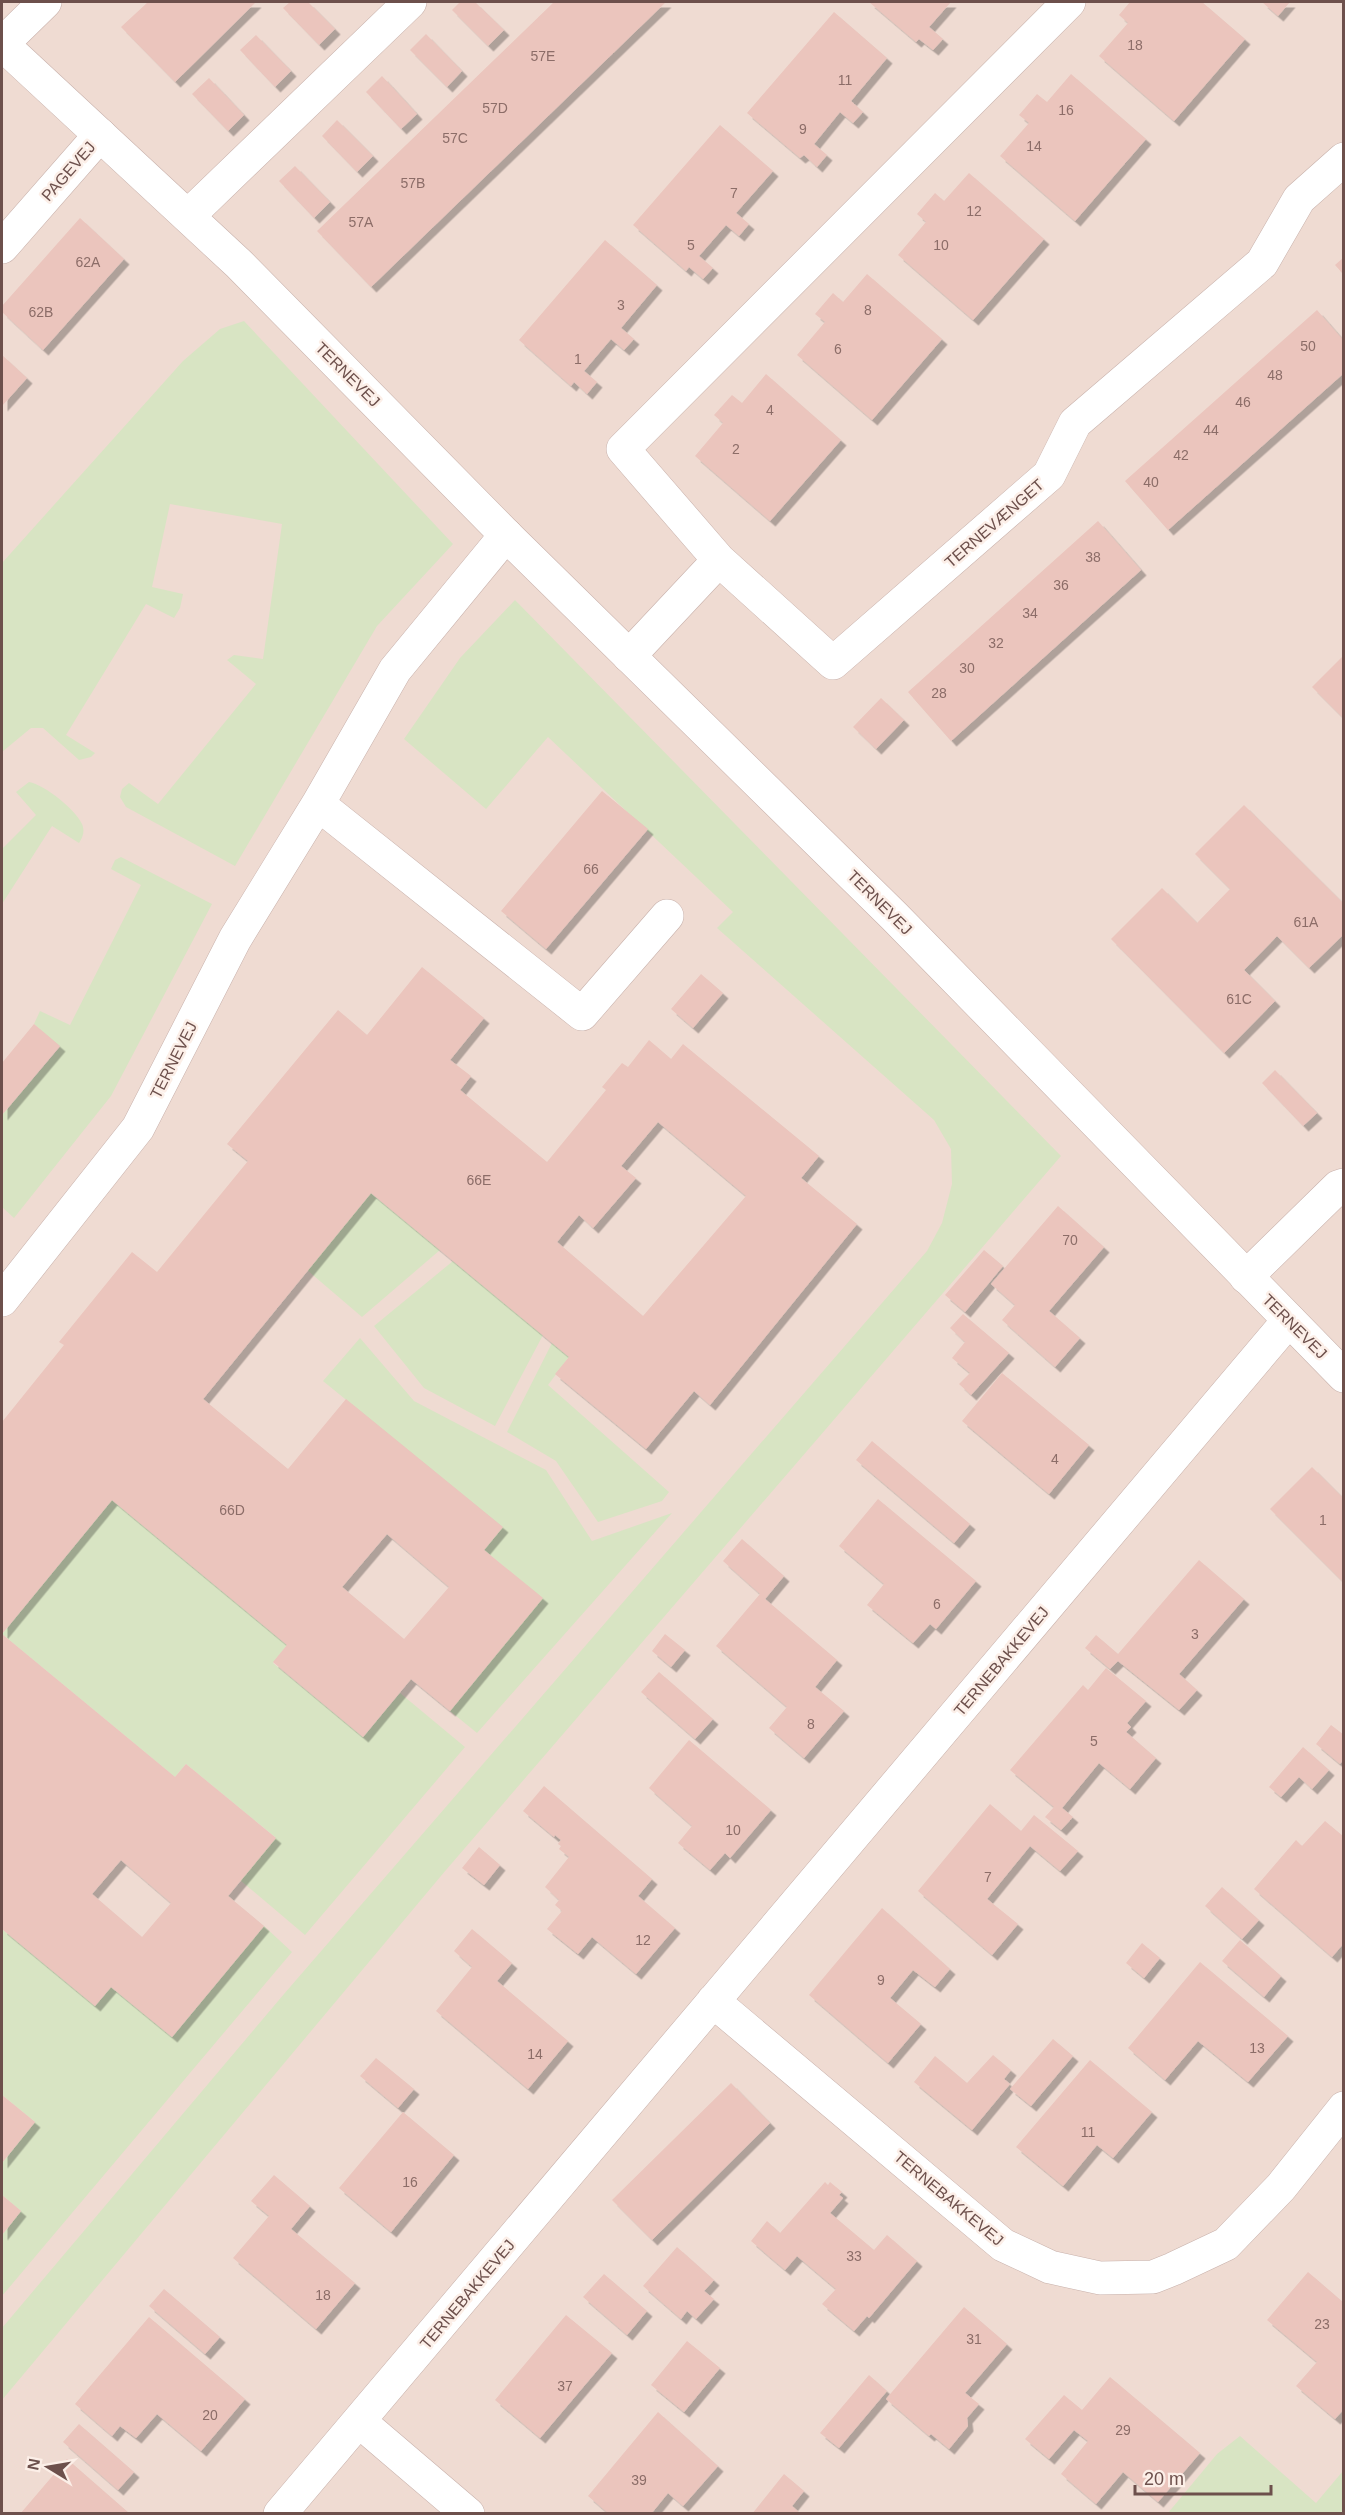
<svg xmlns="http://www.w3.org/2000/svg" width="1345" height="2515" font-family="Arial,sans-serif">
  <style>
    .residential { fill: #efdbd2 }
    .green { fill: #d8e4c3 }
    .building { fill: #ebc5bd; fill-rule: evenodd; filter: url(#shadow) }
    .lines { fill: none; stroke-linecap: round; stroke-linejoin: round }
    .minor-casing { stroke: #c8b1ab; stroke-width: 34 }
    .tertiary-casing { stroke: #c8b1ab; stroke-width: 34 }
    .minor { stroke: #fff; stroke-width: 33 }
    .tertiary { stroke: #fff; stroke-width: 33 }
    .labels { text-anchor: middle; stroke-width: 5; stroke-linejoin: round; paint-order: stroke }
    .number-label { font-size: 14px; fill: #8c6d68 }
    .street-label { font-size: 16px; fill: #6d504c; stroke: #fcefe8 }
  </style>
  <defs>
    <filter id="shadow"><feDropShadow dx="5.5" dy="5.5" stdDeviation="0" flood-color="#0004"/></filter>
  </defs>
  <rect width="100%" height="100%" fill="#f9ebe2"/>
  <path class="residential" d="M2,2H1343V2513H2Z"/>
  <path class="green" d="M244,321L453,544L377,626L235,866L126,807L120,797L122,789L129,783L158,804L256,684L227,660L234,655L263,659L282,524L170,504L152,587L183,594L180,608L174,618L146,604L66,735L95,753L91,757L79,760L43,728H31L2,752V563L183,361L220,329Z
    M515,600L1061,1156L446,1870L2,2400V2328L284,1994L927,1251L942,1223L952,1184L951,1149L934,1120L717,928L733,912L548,737L486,809L404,739L460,658Z
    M29,782C45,785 75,809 82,824C85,831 83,837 79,843L52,826L2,904V849L36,815L16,792Z
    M121,857L212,904L111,1096L14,1218L2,1207V1115L60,1047L34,1024L40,1011L70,1025L141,885L111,869L115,860Z
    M371,1193L440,1250L362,1317L307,1270Z
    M453,1261L543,1335L495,1426L424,1388L374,1326Z
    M360,1338L414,1401L546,1470L592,1541L672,1513L477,1733L450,1711L542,1598L484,1550L502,1527L323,1381Z
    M552,1343L569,1357L548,1385L669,1492L662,1501L598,1522L556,1461L507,1432Z
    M112,1500L287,1645L273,1663L363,1737L400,1693L465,1747L305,1935L240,1880L275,1837L186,1764L175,1777L2,1634Z
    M264,1926L292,1952L2,2296V2235L21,2211L2,2195V2163L35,2122L2,2095V1929L95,2006L111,1987L172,2037Z
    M1240,2436L1316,2503L1343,2471V2513H1168L1217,2454Z"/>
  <path class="building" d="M148,2H256L175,82L121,27Z
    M290,2H308L335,29L319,45L283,8Z
    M460,2H475L504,30L488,46L452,10Z
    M554,2H666L371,287L317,231Z
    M869,2H951L929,27L943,39L933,50L919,39L916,42Z
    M1130,2H1202L1245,39L1174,121L1099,56L1128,23L1119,15Z
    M1262,2H1290L1278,16Z
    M834,12L887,58L851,101L863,112L853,123L840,112L814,144L827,155L817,167L804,155L800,158L747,113Z
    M426,34L462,71L447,87L410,50Z
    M256,35L291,71L275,87L240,50Z
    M1071,74L1146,139L1075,221L1000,156L1029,123L1019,115L1037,94L1047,102Z
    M382,76L417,114L401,129L366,92Z
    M209,78L244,115L228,131L192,94Z
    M337,120L373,156L357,172L322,136Z
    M720,125L773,171L736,213L749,224L739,236L726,225L699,256L713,268L703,279L689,267L686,271L633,225Z
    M295,166L330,202L314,218L279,181Z
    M969,173L1044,239L973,320L898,255L926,222L917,214L935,193L944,201Z
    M80,218L124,259L43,350L2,312V306Z
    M605,240L657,285L621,328L634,339L624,350L611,339L584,371L597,382L587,394L574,382L571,386L519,340Z
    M1344,257V275L1335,265Z
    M867,274L942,339L872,420L797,355L825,322L815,314L833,293L843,302Z
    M1317,310L1344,341V373L1168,530L1125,481Z
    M2,355L27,378L2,406Z
    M766,374L841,440L770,521L695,456L723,423L714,415L732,395L742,403Z
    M1098,521L1141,570L951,741L908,692Z
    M1344,655V719L1312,687Z
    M881,698L904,720L876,749L853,727Z
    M602,791L648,829L546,949L501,911Z
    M1244,805L1344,904V934L1309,968L1277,936L1244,970L1275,1001L1224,1053L1111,939L1162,888L1197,923L1230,889L1195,854Z
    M422,967L484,1018L450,1060L471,1076L460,1090L547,1162L606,1090L602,1087L622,1063L628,1067L649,1040L671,1059L683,1044L819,1156L801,1178L857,1224L710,1405L694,1391L646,1449L555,1374L569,1357L371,1193L203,1399L288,1469L346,1399L503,1527L484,1550L543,1598L450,1711L411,1679L363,1737L273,1662L287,1645L112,1500L2,1634L175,1777L186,1764L276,1838L228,1896L264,1926L172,2037L111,1987L95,2006L2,1929V1422L64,1345L59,1342L132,1252L157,1272L248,1161L227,1144L338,1010L367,1035ZM658,1122L746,1196L643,1316L557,1242L579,1215L593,1228L636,1178L621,1166ZM387,1534L449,1587L404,1639L342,1587ZM121,1860L171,1903L142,1937L92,1894Z
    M701,974L723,993L693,1028L671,1009Z
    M34,1024L60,1046L2,1115V1063Z
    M1275,1070L1317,1113L1303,1126L1262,1083Z
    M1058,1206L1104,1247L1049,1311L1080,1338L1055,1367L1002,1320L1015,1305L991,1284Z
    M984,1250L1003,1266L965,1312L945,1295Z
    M963,1314L1009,1353L971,1395L959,1384L970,1373L952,1358L965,1342L950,1328Z
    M1002,1373L1089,1445L1049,1494L962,1421Z
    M872,1441L970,1524L954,1543L856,1460Z
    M1312,1467L1344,1499V1583L1270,1509Z
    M878,1499L976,1581L936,1629L930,1624L913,1643L867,1605L884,1584L839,1546Z
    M742,1539L784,1576L765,1599L837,1660L815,1687L844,1711L804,1758L769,1728L787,1707L716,1646L760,1594L723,1561Z
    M1199,1560L1244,1599L1179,1674L1197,1690L1179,1710L1118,1661L1110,1669L1085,1648L1096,1635L1118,1654Z
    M665,1634L685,1650L671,1667L652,1651Z
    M1106,1668L1146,1701L1127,1723L1131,1727L1126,1732L1156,1758L1130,1789L1099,1763L1062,1808L1073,1817L1061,1830L1045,1817L1054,1807L1010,1770L1083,1685L1088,1690Z
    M659,1672L713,1719L695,1739L641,1692Z
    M1331,1725L1344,1735V1759L1340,1764L1316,1744Z
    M689,1740L771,1810L730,1858L725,1853L710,1870L678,1843L692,1826L649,1788Z
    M1303,1747L1329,1770L1312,1789L1299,1777L1281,1797L1269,1787Z
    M544,1786L652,1879L638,1896L675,1928L636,1974L592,1937L578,1954L547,1929L562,1911L555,1905L559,1900L545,1887L569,1857L559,1849L561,1846L558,1844L561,1840L555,1835L554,1837L523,1811Z
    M990,1804L1021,1831L1034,1815L1078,1851L1060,1871L1030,1846L987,1899L1018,1924L992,1955L918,1891Z
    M1325,1821L1344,1837V1943L1332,1957L1254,1889L1296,1840L1302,1846Z
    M479,1847L500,1865L484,1885L462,1868Z
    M1222,1887L1259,1920L1242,1939L1205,1906Z
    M882,1908L950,1969L935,1987L913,1970L890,1998L921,2024L888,2063L809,1995Z
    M472,1929L512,1963L497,1981L568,2041L528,2089L436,2011L472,1967L454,1951Z
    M1240,1940L1281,1976L1264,1997L1222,1961Z
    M1142,1943L1160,1958L1144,1978L1126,1963Z
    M1200,1962L1288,2036L1248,2082L1198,2041L1165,2080L1128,2048Z
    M1053,2039L1073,2056L1031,2106L1010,2089Z
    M993,2055L1011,2070L1004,2079L1010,2084L972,2130L914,2082L935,2056L967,2083Z
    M376,2058L414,2089L398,2108L360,2076Z
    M1090,2060L1152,2112L1113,2158L1097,2145L1063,2186L1016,2147Z
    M731,2083L770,2123L652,2240L612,2200Z
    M2,2095L35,2122L2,2163Z
    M403,2112L454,2155L391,2232L339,2188Z
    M274,2175L310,2206L291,2229L355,2283L316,2329L233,2258L269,2216L251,2201Z
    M825,2182L828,2185L830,2182L842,2192L839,2195L843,2198L830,2213L874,2250L887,2235L917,2261L869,2318L867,2316L854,2331L822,2304L836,2289L797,2256L785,2270L751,2241L767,2221L780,2233Z
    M2,2195L21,2211L2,2235Z
    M677,2247L714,2280L704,2291L714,2299L696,2319L687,2311L681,2319L643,2286Z
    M1308,2272L1344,2303V2409L1335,2419L1296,2386L1317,2362L1267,2320Z
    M604,2274L647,2311L627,2335L583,2297Z
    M164,2289L220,2337L205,2354L149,2306Z
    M964,2307L1007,2344L965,2393L979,2404L967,2418L968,2426L949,2449L931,2434L929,2436L886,2399Z
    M566,2315L612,2353L540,2438L495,2400Z
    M149,2317L245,2399L201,2451L157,2414L136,2438L120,2426L112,2436L75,2404Z
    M687,2341L720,2368L684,2412L651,2385Z
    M869,2375L887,2391L839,2448L820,2433Z
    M1110,2377L1200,2453L1158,2502L1123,2472L1096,2504L1061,2474L1088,2441L1074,2430L1049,2459L1025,2439L1064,2395L1082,2410Z
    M658,2412L718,2466L683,2506L668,2493L651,2514H609L588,2496Z
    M79,2424L134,2472L118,2490L63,2442Z
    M67,2459L130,2514H20Z
    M784,2474L804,2491L792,2506L801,2514H752Z"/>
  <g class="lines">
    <defs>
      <path id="minor" d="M1069,2L623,449L719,560L833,663L1049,475L1075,423L1262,263L1299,199L1344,159
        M2,44L45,2
        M188,216L410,2
        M2,247L100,135
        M629,656L719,560
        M318,804L582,1014L667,916
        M1246,1277L1338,1187L1344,1185
        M2,1300L138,1128L235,939L318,804L395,670L506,535
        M713,2001L1003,2245L1050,2267L1100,2278L1153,2277L1173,2269L1226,2244L1281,2187L1344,2108
        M359,2421L468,2514
        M280,2514L1289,1320"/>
      <path id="tertiary" d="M2,44L239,264L506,535L894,916L1344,1376"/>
    </defs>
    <use href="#minor" class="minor-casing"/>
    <use href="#tertiary" class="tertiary-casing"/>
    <use href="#minor" class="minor"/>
    <use href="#tertiary" class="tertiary"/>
  </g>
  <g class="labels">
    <g class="number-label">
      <text x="1135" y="50">18</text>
      <text x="543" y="61">57E</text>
      <text x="845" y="85">11</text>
      <text x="495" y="113">57D</text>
      <text x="1066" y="115">16</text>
      <text x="803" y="134">9</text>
      <text x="455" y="143">57C</text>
      <text x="1034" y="151">14</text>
      <text x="413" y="188">57B</text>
      <text x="734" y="198">7</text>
      <text x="974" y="216">12</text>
      <text x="361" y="227">57A</text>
      <text x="691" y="250">5</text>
      <text x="941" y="250">10</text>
      <text x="88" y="267">62A</text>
      <text x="621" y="310">3</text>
      <text x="868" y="315">8</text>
      <text x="41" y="317">62B</text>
      <text x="1308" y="351">50</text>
      <text x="838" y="354">6</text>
      <text x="578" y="364">1</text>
      <text x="1275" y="380">48</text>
      <text x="1243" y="407">46</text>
      <text x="770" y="415">4</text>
      <text x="1211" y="435">44</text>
      <text x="736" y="454">2</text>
      <text x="1181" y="460">42</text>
      <text x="1151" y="487">40</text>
      <text x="1093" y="562">38</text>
      <text x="1061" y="590">36</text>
      <text x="1030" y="618">34</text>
      <text x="996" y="648">32</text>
      <text x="967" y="673">30</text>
      <text x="939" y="698">28</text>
      <text x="591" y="874">66</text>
      <text x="1306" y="927">61A</text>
      <text x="1239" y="1004">61C</text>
      <text x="479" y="1185">66E</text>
      <text x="1070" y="1245">70</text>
      <text x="1055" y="1464">4</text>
      <text x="232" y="1515">66D</text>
      <text x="1323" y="1525">1</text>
      <text x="937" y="1609">6</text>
      <text x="1195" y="1639">3</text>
      <text x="811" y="1729">8</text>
      <text x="1094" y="1746">5</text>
      <text x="733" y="1835">10</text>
      <text x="988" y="1882">7</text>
      <text x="643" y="1945">12</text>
      <text x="881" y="1985">9</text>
      <text x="1257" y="2053">13</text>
      <text x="535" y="2059">14</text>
      <text x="1088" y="2137">11</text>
      <text x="410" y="2187">16</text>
      <text x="854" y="2261">33</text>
      <text x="323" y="2300">18</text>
      <text x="1322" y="2329">23</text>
      <text x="974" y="2344">31</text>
      <text x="565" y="2391">37</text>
      <text x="210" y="2420">20</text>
      <text x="1123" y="2435">29</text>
      <text x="639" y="2485">39</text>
    </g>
    <g class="street-label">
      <text transform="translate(68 171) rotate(-49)" y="6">PAGEVEJ</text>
      <text transform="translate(348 374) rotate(45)" y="6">TERNEVEJ</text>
      <text transform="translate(994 523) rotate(-41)" y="6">TERNEVÆNGET</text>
      <text transform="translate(880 902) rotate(45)" y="6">TERNEVEJ</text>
      <text transform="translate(173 1060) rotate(-63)" y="6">TERNEVEJ</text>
      <text transform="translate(1295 1326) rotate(45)" y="6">TERNEVEJ</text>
      <text transform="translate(1001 1661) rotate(-50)" y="6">TERNEBAKKEVEJ</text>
      <text transform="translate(949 2198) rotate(40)" y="6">TERNEBAKKEVEJ</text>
      <text transform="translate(467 2294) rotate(-50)" y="6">TERNEBAKKEVEJ</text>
    </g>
  </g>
  <rect width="1345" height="2515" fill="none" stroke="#6d504c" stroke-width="6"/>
  <g transform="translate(48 2467) rotate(281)" stroke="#fcefe8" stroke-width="4.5" paint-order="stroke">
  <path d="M0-4.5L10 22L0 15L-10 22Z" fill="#6d504c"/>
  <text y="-9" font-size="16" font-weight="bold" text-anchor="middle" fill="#6d504c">N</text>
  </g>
  <path d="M1135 2485v9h136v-9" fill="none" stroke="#6d504c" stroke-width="3"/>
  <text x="1144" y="2485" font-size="18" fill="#6d504c" stroke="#fcefe8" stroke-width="4.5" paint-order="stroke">20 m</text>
</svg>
